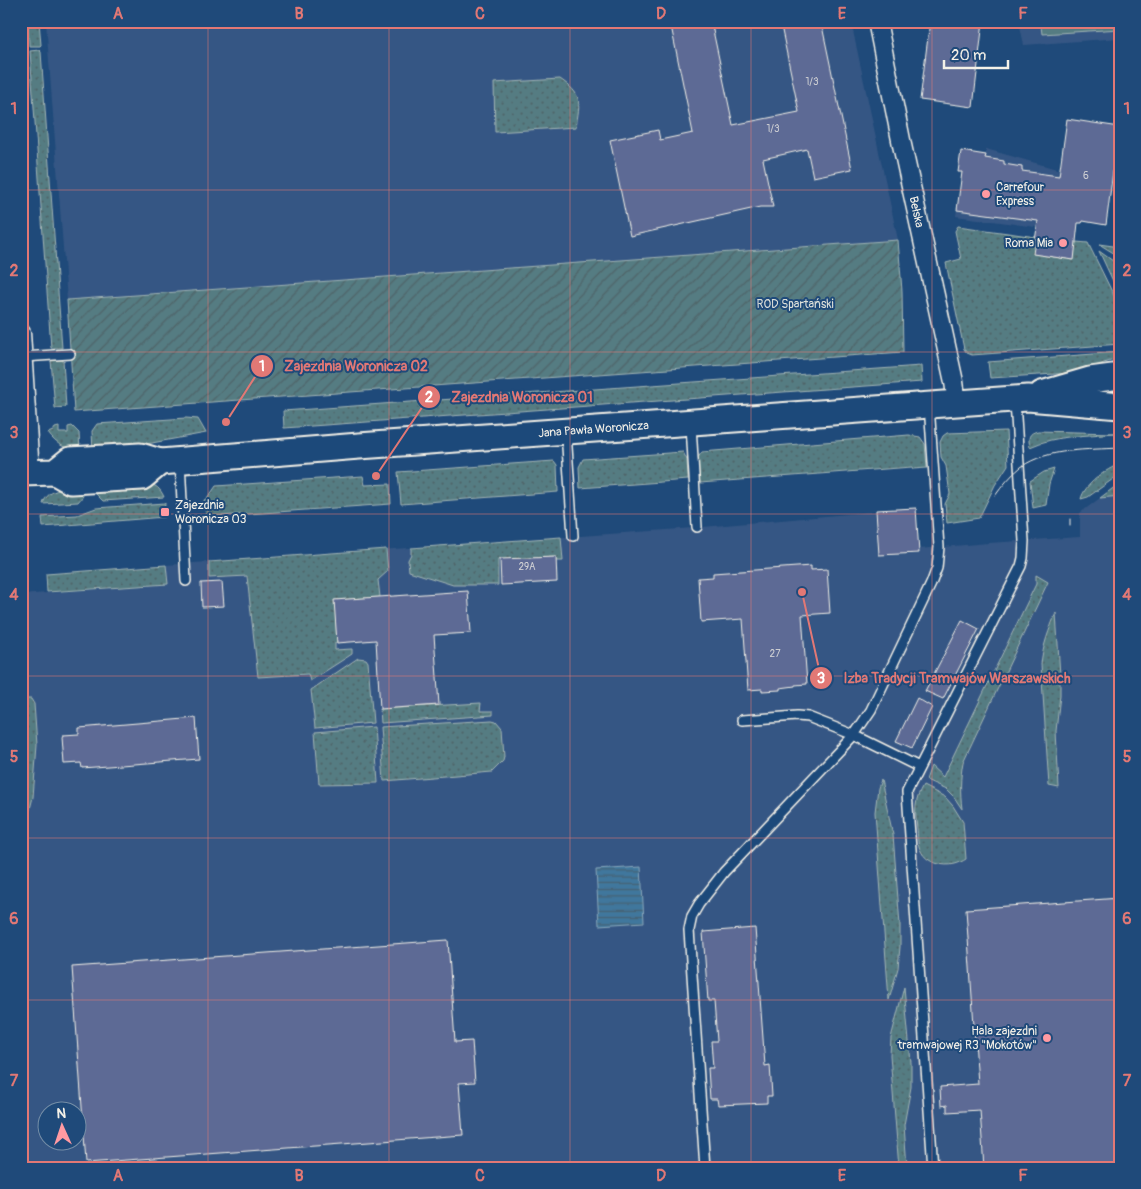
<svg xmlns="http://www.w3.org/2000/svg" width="1141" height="1189" font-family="Pangolin,sans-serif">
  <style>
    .built { fill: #365784; fill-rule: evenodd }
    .grass { fill: url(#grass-dots); stroke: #a4b6b5 }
    .garden { fill: url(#garden-furrows); stroke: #a4b6b5 }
    .pitch { fill: #547b82; stroke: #a4b6b5 }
    .water { fill: url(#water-rules); stroke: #89a8bb }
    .building { fill: #5d6a95; stroke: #f4f1e8 }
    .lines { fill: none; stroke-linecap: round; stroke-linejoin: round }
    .lane-casing { stroke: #f4f1e8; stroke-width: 12 }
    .street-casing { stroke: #f4f1e8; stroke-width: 21 }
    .secondary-casing { stroke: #f4f1e8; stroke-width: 29 }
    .lane { stroke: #1f4a7a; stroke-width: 9 }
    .street { stroke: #1f4a7a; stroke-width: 18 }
    .secondary { stroke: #1f4a7a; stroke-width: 25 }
    .tram { stroke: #f4f1e8; stroke-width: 1 }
    .grid { fill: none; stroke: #e27875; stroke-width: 1; stroke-opacity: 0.55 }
    .poi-dot { fill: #ff9aa2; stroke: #1f4a7a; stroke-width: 2 }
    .labels { text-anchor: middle; stroke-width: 4; stroke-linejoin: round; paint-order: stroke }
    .number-label { font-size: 10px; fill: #cecfd3 }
    .poi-label { font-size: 12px; fill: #f4f1e8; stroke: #1f4a7a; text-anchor: start }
    .street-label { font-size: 12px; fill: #f4f1e8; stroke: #1f4a7a }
    .park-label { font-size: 12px; fill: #dcdfd9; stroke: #1f4a7a }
    .leader { fill: none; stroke: #e27875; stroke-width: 2 }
    .callout-dot { fill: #e27875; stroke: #1f4a7a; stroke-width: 2 }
    .mark-label { font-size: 15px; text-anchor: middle; font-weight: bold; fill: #fff }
    .callout-label { font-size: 14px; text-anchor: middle; font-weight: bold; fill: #e27875; stroke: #1f4a7a; stroke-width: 4; stroke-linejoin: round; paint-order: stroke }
    .neatline { fill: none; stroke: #e27875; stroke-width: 2 }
    .grid-label { font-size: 16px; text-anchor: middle; font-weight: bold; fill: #e27875 }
  </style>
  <defs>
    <pattern id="grass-dots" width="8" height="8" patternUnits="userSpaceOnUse" patternTransform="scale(1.25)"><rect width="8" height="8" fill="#547b82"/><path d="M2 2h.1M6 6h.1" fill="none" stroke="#4f6467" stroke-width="1.8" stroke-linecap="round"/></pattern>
    <pattern id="garden-furrows" width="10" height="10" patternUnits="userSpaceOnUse" patternTransform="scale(1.25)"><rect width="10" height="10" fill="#547b82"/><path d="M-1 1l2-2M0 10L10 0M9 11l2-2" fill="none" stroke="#4f6467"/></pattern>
    <pattern id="water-rules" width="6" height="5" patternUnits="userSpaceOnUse" patternTransform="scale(1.25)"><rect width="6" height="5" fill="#41779d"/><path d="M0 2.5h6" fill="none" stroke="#456072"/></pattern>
  </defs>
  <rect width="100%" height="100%" fill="#1f4a7a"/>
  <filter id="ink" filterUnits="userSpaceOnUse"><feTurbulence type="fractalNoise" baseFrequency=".02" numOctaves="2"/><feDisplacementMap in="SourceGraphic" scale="10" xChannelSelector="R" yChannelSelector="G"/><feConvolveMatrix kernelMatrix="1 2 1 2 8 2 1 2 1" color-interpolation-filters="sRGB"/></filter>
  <g filter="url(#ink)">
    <path class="built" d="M46,21H844L853,31L898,240L67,300Z
      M1019,21H1120V38L1024,45Z
      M986,149L1060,170L1051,229L956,216L962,173L958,172L961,151L986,154Z
      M1120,496V1168H21V595L168,584L166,565L681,529L916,508L919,549L989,543L1080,537V513L1100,498ZM48,1112H78V1142H48Z"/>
    <path class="grass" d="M28,21H39L41,45L40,46H29Z
      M39,50L41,52L62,348H51L30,51Z
      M560,79C583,95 580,101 576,127L495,132L494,83Z
      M958,226L1036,237L1034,254L1073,260L1076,242L1088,243L1120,308V344L972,355L967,353L964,349L946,263L961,259L955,231Z
      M1099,244L1120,247V257Z
      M1099,251L1120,266V296Z
      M1120,352V358L1072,373L990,378L988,362Z
      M51,360H63L66,407L55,408Z
      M921,366L922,382L284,428L283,411Z
      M186,418L198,419L206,433L103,452H93L92,431L97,424Z
      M72,426L79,433L80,452C66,448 57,446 48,433L53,431L55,428L59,427V433H68V427Z
      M1006,431L1008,465L995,485L979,518L947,523L945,504L950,494L946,466L941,457L940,442L943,436L947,433Z
      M1038,431L1114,433C1086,436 1056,435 1030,447C1028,438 1028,433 1038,431Z
      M909,435L920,437L925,444L927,468L913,469L912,467L700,483L697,459L702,452Z
      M683,452L687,460L688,480L580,488L579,467L583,459Z
      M554,461L557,465L558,492L401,504L398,472Z
      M1120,464V474L1088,497L1081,499C1084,485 1106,469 1120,464Z
      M1054,469L1049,484L1046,505L1033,508L1030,481L1044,472Z
      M363,476L365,485L390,484L391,504L206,517L204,500L207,499L216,486Z
      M146,483C156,485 160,488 164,497L103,501L96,494L95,487Z
      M1120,483V496L1100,498Z
      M82,488L83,496L78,502L43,504C48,487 68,489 82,488Z
      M165,503L164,517L43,527L42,517L77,515L96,508Z
      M561,537L563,561H556L555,557L498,560V585H453L409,571L408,560L411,554V548Z
      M386,549L388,571L378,580L380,597L335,600L337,643H335V650L352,649V654L310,681L308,674L258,677L247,576L209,578V562Z
      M21,562H25L26,595H21Z
      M166,565L168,584L47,592L46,574Z
      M1036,575L1048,582L963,762C960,778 960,792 962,809L954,797L946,789L926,780L931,766L943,777L1036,584Z
      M1056,613L1060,676V695L1056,731L1059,788L1049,786L1041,664C1043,645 1049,630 1056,613Z
      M358,658L366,659L368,662L373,723L315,728L311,690Z
      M21,699H31L34,704L37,745L33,797L21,845Z
      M481,703L480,711H493V715L381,723L380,709Z
      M492,720L496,721L502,728L504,757L503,761L492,772L384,781L380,727Z
      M374,727L378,783L319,784L315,732Z
      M881,780L893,835L900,925V947L898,968L889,1000L875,812L878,788Z
      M923,786L945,797L953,806L963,822L966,859C963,861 959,863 955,864C944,867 926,863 921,851C917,845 918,835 917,828C915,810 914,802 923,786Z
      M904,987L911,1063V1087L904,1125L907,1168H899L890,1055L891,1038Z"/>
    <path class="garden" d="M898,240L902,291L903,352L74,412L67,300Z"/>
    <path class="pitch" d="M1107,21H1120V29L1042,34L1041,26Z"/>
    <path class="water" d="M641,867L644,922L599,925L596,870Z"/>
    <path class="building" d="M670,21H711L733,125L799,112L780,21H821L852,169L813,177L807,149L763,159L773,207H760L630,236L610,140L658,130L660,140L693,133Z
      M930,21H983L973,107L920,100Z
      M1067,119L1120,127V148H1116L1106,225L1083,221L1082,223H1078L1074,260L1033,254L1038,221L957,210L962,172H958L961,151L986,155L985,158L1004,161V164L1022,167V171L1059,176Z
      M916,508L919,553L879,555L876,510Z
      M556,557L557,582L501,585L500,559Z
      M811,566V570L827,569L830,613L802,615L807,684L795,685V686L780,688V690L762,691V689L748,690L743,619L701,622L698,578L713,577V573Z
      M222,582L224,606L202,607L201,583Z
      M468,591L471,633L434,635L439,705L380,709L376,640L337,643L334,600Z
      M962,620L979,629L943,699L925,691Z
      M917,698L932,707L912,748L896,741Z
      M196,718L199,759L82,768L81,763L64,764L62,737L63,735L79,734V728Z
      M1120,898V1168H984L980,1110L947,1112V1105L941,1106L940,1087L978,1084L966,909Z
      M755,928L765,1066L770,1065L772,1096H767V1103L718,1105L717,1099H710L708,1068H713L711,1041H717L714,1001H708L703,932Z
      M448,940L455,1042L472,1041L475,1082L459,1083L463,1135L86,1163L72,967Z"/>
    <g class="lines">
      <defs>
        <path id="lane" d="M23,357L70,354
          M691,425L697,527
          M566,432L573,536
          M180,461L186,581
          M742,720L797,716L808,717L854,735L919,767
          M705,1168L689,930L692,916L699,904L724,872L854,735L871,710L931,584L937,568L939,547L929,405
          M933,1168L907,792L1021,566L1023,558L1024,541L1015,402"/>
        <g id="street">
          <path id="s1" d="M877,21L902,145L954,382L957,403"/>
          <path d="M21,333L30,473"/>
        </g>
        <g id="secondary">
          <path d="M1042,394L1090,380L1120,376"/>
          <path d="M55,472L71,481L142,477L160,462"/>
          <path id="s2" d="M21,473L55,472L70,460L140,456L160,462L359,446L1028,398L1120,406"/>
        </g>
      </defs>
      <use href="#lane" class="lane-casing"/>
      <use href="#street" class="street-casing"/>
      <use href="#secondary" class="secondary-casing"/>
      <use href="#lane" class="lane"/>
      <use href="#street" class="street"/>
      <use href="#secondary" class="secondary"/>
      <path class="tram" d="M995,496C1002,486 1011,475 1021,467C1048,448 1088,450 1120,448
        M1070,526V519"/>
    </g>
  </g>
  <path class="grid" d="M208,21V1168M389,21V1168M570,21V1168M751,21V1168M932,21V1168M21,190H1120M21,352H1120M21,514H1120M21,676H1120M21,838H1120M21,1000H1120"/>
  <g class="poi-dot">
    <circle cx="986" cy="194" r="5"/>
    <circle cx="1063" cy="243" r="5"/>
    <rect x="160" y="507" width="10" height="10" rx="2.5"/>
    <circle cx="1047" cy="1038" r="5"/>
  </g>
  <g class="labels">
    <g class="number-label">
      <text x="812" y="85">1/3</text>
      <text x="773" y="132">1/3</text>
      <text x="1086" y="179">6</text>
      <text x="527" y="570">29A</text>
      <text x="775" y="657">27</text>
    </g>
    <g class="poi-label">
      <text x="996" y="191">Carrefour<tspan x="996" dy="14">Express</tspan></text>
      <text x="1053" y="247" text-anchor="end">Roma Mia</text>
      <text x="175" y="509">Zajezdnia<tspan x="175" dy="14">Woronicza 03</tspan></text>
      <text x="1037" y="1035" text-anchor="end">Hala zajezdni<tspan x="1037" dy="14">tramwajowej R3 "Mokotów"</tspan></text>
    </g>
    <g class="street-label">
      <text dy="4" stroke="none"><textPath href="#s1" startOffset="195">Bełska</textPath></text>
      <text dy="4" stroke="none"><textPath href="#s2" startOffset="579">Jana Pawła Woronicza</textPath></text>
    </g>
    <g class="park-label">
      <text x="795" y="308">ROD Spartański</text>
    </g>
  </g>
  <path class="leader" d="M226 422L262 366M376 476L429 397M802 592L821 678"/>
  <g class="callout-dot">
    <circle cx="226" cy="422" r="5"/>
    <circle cx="376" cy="476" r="5"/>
    <circle cx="802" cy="592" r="5"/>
    <circle cx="262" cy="366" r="12"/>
    <circle cx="429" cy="397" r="12"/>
    <circle cx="821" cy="678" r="12"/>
  </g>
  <g class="mark-label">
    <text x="262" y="371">1</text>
    <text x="429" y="402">2</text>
    <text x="821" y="683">3</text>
  </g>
  <g class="callout-label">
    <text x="356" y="371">Zajezdnia Woronicza 02</text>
    <text x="522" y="402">Zajezdnia Woronicza 01</text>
    <text x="957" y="683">Izba Tradycji Tramwajów Warszawskich</text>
  </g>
  <rect width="1141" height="1189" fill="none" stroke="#1f4a7a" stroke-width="55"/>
  <g transform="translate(62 1126) rotate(357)"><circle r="24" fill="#1f4a7a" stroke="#748da6"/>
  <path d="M0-4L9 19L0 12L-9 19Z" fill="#ff9aa2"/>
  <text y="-8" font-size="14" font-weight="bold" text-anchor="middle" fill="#f4f1e8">N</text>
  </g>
  <path d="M944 60v8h64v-8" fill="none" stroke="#f4f1e8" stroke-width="2.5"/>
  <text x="951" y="60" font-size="15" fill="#f4f1e8" stroke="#1f4a7a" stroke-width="4" paint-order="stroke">20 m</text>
  <rect x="28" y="28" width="1086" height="1134" class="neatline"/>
  <g class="grid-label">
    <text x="118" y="19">A</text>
    <text x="299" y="19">B</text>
    <text x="480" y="19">C</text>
    <text x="661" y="19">D</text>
    <text x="842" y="19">E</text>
    <text x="1023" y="19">F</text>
    <text x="14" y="114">1</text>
    <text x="1127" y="114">1</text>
    <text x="14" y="276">2</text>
    <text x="1127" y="276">2</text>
    <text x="14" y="438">3</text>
    <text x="1127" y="438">3</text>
    <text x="14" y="600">4</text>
    <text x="1127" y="600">4</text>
    <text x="14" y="762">5</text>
    <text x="1127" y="762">5</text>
    <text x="14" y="924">6</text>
    <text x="1127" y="924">6</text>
    <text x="14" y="1086">7</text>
    <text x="1127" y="1086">7</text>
    <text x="118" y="1181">A</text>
    <text x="299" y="1181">B</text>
    <text x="480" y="1181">C</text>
    <text x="661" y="1181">D</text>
    <text x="842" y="1181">E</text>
    <text x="1023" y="1181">F</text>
  </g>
</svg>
